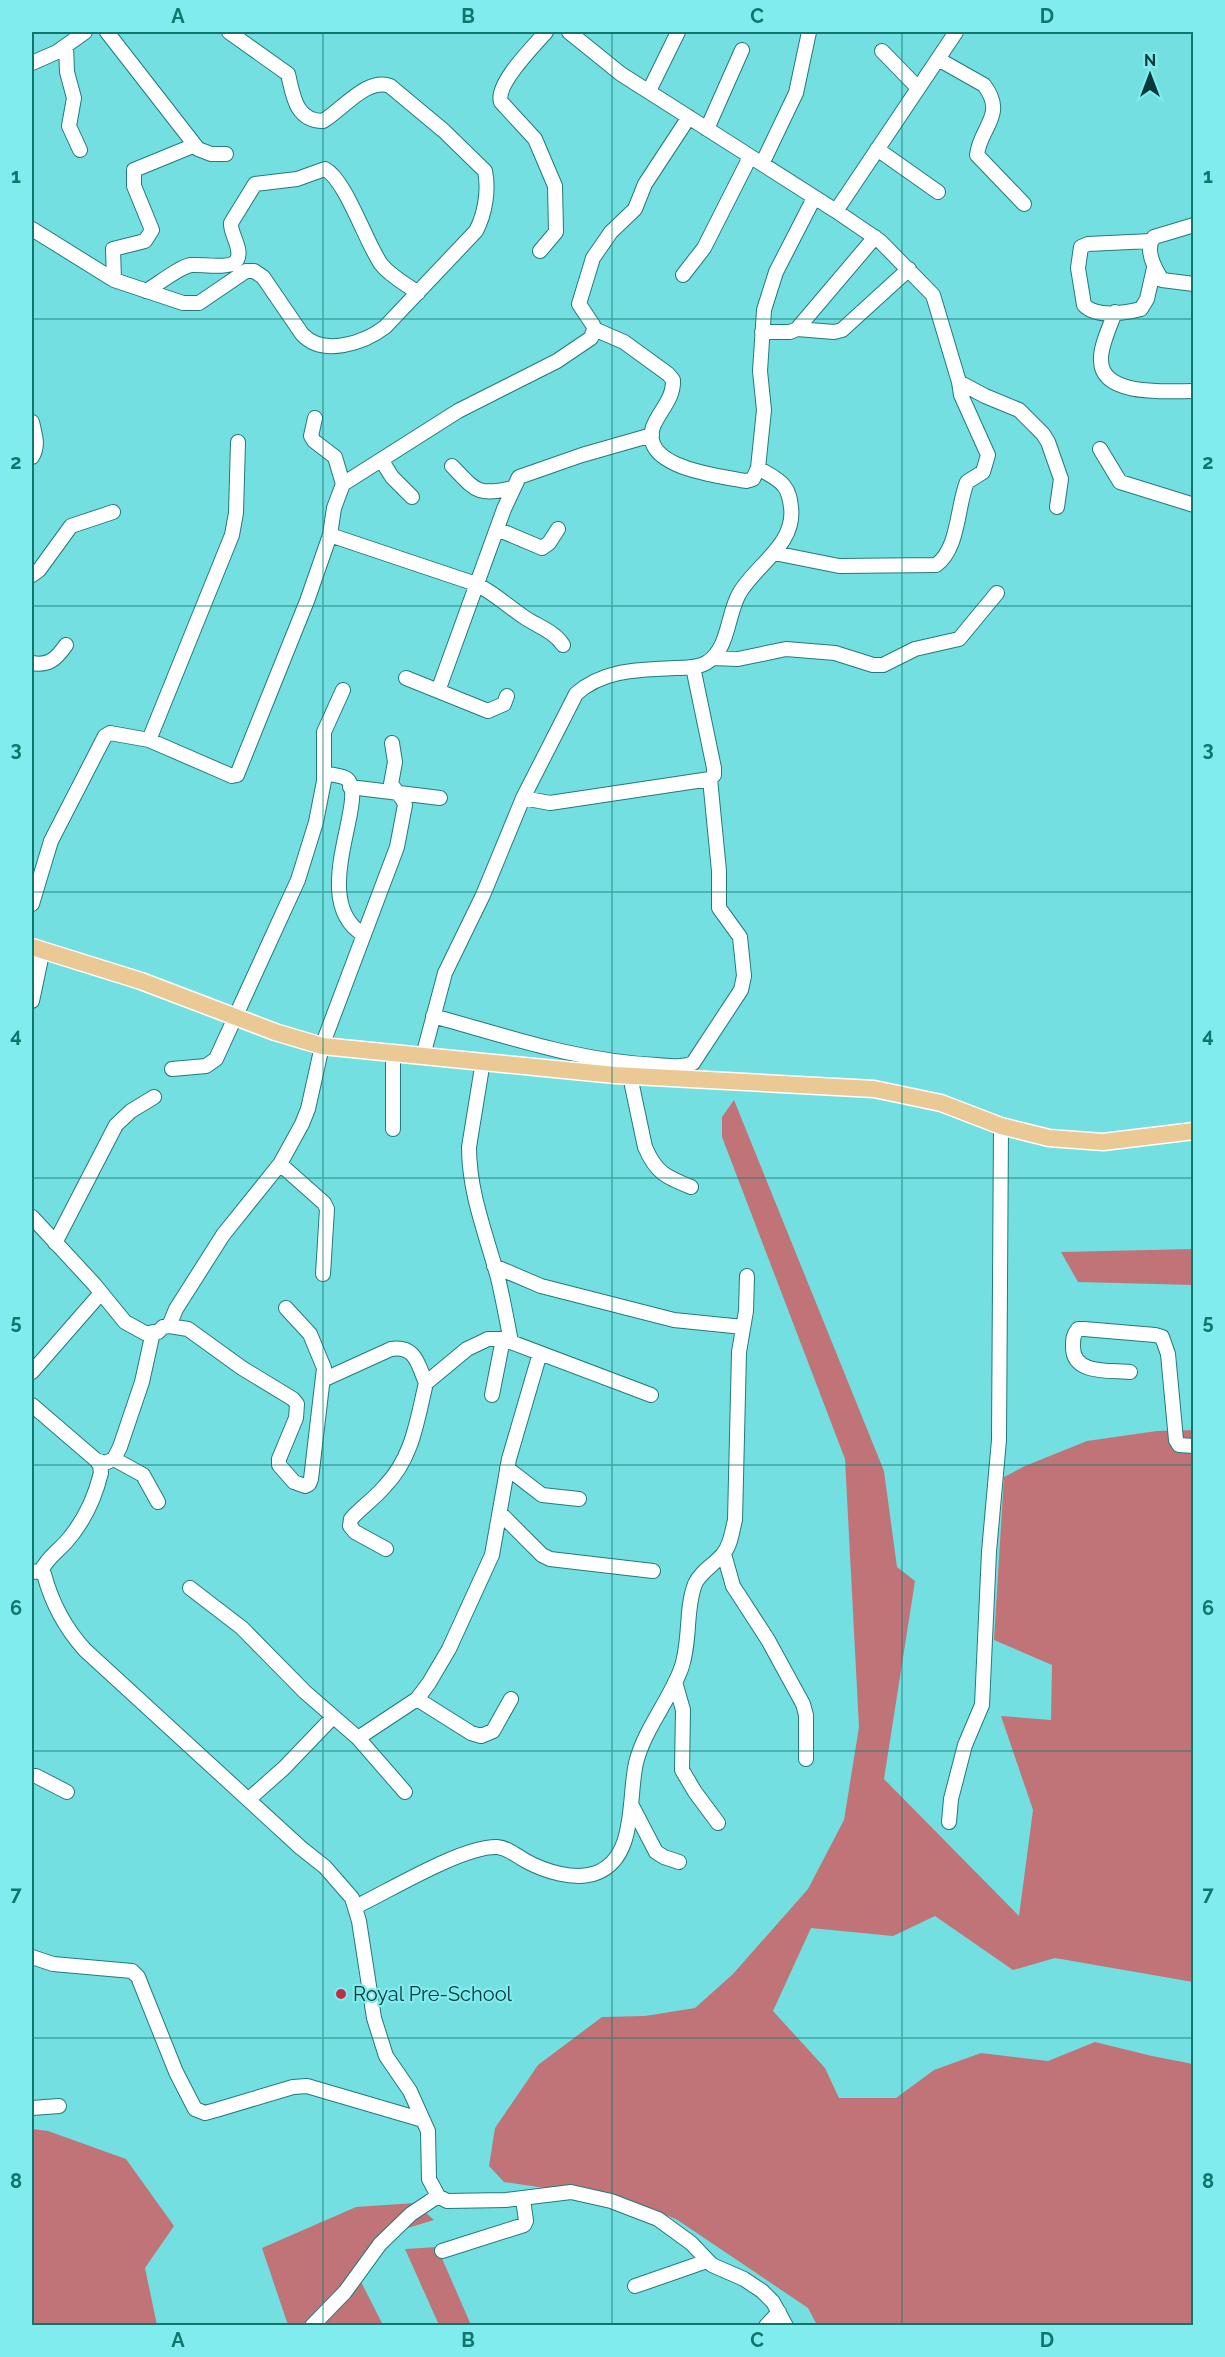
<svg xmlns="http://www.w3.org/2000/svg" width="1225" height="2357" font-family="Raleway,sans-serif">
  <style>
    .forest { fill: #c17478 }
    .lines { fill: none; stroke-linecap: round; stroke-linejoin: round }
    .minor-casing { stroke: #237a7c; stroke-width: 16 }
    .major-casing { stroke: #fff; stroke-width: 19 }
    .minor { stroke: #fff; stroke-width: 14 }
    .major { stroke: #eac994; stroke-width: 16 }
    .grid { fill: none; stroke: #0f766e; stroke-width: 1.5; stroke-opacity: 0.55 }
    .poi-dot { fill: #be2e45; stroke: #80ecee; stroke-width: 2 }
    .labels { text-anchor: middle; stroke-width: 4.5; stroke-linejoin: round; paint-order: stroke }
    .poi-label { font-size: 20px; fill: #06393a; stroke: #80ecee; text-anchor: start }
    .neatline { fill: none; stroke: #0f766e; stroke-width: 2 }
    .grid-label { font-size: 20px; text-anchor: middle; font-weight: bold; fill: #0f766e }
  </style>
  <rect width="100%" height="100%" fill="#73dfe1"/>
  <path class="forest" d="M734,1100L884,1471L897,1567L915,1581L884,1779L1019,1916L1033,1810L1001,1716L1051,1720L1052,1665L994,1640L1004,1477L1025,1466L1087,1441L1157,1431L1193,1430V1982L1055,1958L1013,1970L935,1916L893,1936L811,1928L773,2011L825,2068L839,2098H896L934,2070L981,2053L1048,2061L1095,2042L1152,2056L1193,2064V2325H817L808,2308L676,2219L626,2200L504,2182L489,2166L495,2128L538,2065L602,2017L645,2016L695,2008L733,1974L808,1889L844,1820L859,1727L845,1459L722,1137V1117Z
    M1193,1249V1285L1078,1282L1061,1252Z
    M32,2129L48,2131L126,2159L174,2226L145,2268L157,2325H32Z
    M415,2203L434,2220L391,2233L356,2272L383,2325H288L262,2248L356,2207Z
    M437,2247L471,2325H439L405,2249Z"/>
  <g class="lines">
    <defs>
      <path id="minor" d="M107,32L198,149L211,154H226
        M569,32L621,74L836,211L956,32
        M66,46L67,72L74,98L69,126L80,150
        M882,51L918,88
        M938,59L984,85C1007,115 980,127 977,155L1024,204
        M32,63L57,52L85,32
        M649,91L678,32
        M707,129L742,50
        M877,149L938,192
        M762,164L796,93L809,32
        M1194,225L1154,237C1144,249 1155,269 1162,280L1194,284
        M32,229L114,280L183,303H199L246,271H254L263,277L302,334C323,357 364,343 385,327L476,231C485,214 489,190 485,171L444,131L390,86C367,77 342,110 323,121C295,121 293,94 288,74L229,32
        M1151,241L1088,244L1081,247L1078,268L1084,305C1096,318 1125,313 1141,309L1147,299L1154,268
        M540,251L556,232L555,186L535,139L501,102C495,84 534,46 546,32
        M683,275L704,248L750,157
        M114,280L113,249L145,241L152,230L134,186V170L195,145
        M146,291C157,285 179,267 191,265C202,264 231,270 237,260C243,249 230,234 231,223L255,184L297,179L325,169C346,180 366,243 381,264C390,276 406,284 418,293
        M1115,312C1110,327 1100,346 1101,361C1102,397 1168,391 1194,391
        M594,329L624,342L668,374L673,380C674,399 659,411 653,427C639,468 721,476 746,481L753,479L758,468L764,410L760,371L764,310L776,272L814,198
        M797,329L834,332L842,330L909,269
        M762,332H790L797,329L875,237
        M959,382L985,396L1019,410L1043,434L1048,442L1061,479L1057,507
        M32,422C35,435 39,446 32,457
        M238,442L236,513L232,535L149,740L232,776L237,775L239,770L307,601L330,535L334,508L343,484L335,457L314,441L311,436L315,418
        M1100,449L1120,482L1194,505
        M382,461L392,477L412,497
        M452,466C476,491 477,496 513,488
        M343,484L458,411L557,361L591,338L594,329L593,325L579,304L593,258L611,232L635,209L645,184L689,117
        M497,529L542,548L549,543L558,529
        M330,535L476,584C494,593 508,606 524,617C537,626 554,631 563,645
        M774,553L839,566L936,565C959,549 957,506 967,482L983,472L988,455L961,395L959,382L933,295L880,241L836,211
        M32,575L39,570L71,526L113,512
        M713,658L738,659L786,649L835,653L873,665H883L915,649L959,639L997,593
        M32,663C49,666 56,659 66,645
        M406,678L488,711L504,704L507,696
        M438,691L504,509L519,477L582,455L652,435
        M324,773C331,775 342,775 347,779C370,798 306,901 364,935
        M350,787L440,798
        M523,798L550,803L710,779L714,775V768L693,667
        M32,904L51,841L105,736L110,733L149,740
        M32,1001L43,949
        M433,1016C506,1036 581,1062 657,1065C669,1066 682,1068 693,1063L741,990L744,976L740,937L719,908V871L710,779
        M393,1053V1129
        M423,1056L445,973L483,895L523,798L576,694C603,669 640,670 675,668C685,668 697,668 706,663C729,650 727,615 739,594C755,565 796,545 791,507C790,499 789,492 784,486C778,478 766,473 758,468
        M483,1061L469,1147C469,1193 486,1234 498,1278C503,1299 507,1321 511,1342
        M172,1069L206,1066L216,1059L298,880L316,822L324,781V732L343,690
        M630,1076L645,1147C656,1173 666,1177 691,1187
        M280,1164L324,1203L327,1209L323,1274
        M32,1217L94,1284L125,1322L145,1333L158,1332L163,1327L169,1326L188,1329L242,1368L293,1399L297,1404L296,1418L279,1459V1465L294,1482L305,1486L309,1484L311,1479L324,1368L310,1334L286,1308
        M55,1243L116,1125L131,1111L154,1097
        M494,1266L541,1286L674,1320L743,1327
        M169,1326L176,1309L223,1235L280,1164L302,1124L308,1109L322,1046L397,847L405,805L403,800L391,784L395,762L392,743
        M32,1372L101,1293
        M1130,1372C1110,1370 1073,1375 1073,1347C1073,1339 1073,1335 1078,1329H1084L1155,1335L1162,1337L1168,1354L1176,1440L1179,1445L1194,1446
        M325,1379L391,1349C416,1345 418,1365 426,1383
        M492,1395L503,1339
        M32,1405L96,1460L100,1465L101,1473C95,1497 83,1523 66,1542C57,1552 47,1558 41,1571
        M114,1459L143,1475L158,1502
        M96,1460L105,1463L114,1459L120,1447L142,1382L153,1332
        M507,1468L542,1495L579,1499
        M500,1513L542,1555L550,1559L653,1571
        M386,1549L355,1532L350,1526L351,1519C362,1507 375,1498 385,1486C413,1457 417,1420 426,1383L467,1349L488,1339H503L651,1395
        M724,1554L733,1586L768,1640L803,1704L806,1715V1759
        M32,1572L41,1571L44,1574C52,1604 65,1628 85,1650L301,1848L325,1867L352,1898L359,1921L374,2018L386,2056L410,2091L428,2131L429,2179L438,2196L447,2201L506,2200L571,2192L611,2201L658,2219L691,2243L712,2265L744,2279L762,2291L773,2302L786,2326
        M190,1588L242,1628L305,1692L358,1738L405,1792
        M675,1682L683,1710L682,1770L695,1792L718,1823
        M417,1699L471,1733L481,1736L493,1731L511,1699
        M358,1738L417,1699L429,1683L449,1649L492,1555L509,1459L540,1353
        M32,1776H36L67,1792
        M249,1799L284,1768L333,1717
        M631,1804L656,1852L664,1857L679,1862
        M949,1822L951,1799L965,1745L982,1705L989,1552L999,1440L1001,1126
        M355,1907C389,1891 462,1846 497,1847C508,1848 517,1856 526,1861C544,1871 575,1881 596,1873C637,1858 628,1798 636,1763C644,1730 669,1701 681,1669C691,1641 685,1610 695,1584C700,1572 715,1564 723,1554C731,1545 732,1531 735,1520L739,1352L746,1311L747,1276
        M32,1957L53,1964L132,1971L138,1977L176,2072L195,2109L205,2113L216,2110L293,2087L307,2086L423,2120
        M32,2108L59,2106
        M442,2251L524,2225L526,2221L523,2199
        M635,2286L707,2261
        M312,2326L345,2292L380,2244L411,2214L438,2196
        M766,2326L779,2312"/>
      <path id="major" d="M32,947L141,981L275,1032L322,1046L615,1075L874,1089L941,1103L1001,1126L1049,1138L1103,1142L1194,1131"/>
    </defs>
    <use href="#minor" class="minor-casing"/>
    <use href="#major" class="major-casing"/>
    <use href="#minor" class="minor"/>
    <use href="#major" class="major"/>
  </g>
  <path class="grid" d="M323,32V2326M612,32V2326M902,32V2326M32,319H1194M32,606H1194M32,892H1194M32,1178H1194M32,1465H1194M32,1751H1194M32,2038H1194"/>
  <circle class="poi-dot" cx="341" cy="1994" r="6"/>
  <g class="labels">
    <g class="poi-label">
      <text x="353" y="2001">Royal Pre-School</text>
    </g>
  </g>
  <rect width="1225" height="2357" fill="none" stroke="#80ecee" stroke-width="66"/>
  <g transform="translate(1150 75)" stroke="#80ecee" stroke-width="4.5" paint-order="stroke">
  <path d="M0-4.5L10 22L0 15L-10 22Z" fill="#06393a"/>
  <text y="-9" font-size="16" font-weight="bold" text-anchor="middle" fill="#06393a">N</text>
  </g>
  <rect x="33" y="33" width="1159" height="2291" class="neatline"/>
  <g class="grid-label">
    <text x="178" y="23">A</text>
    <text x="468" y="23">B</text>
    <text x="757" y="23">C</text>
    <text x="1047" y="23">D</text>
    <text x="16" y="183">1</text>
    <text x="1208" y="183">1</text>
    <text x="16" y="469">2</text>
    <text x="1208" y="469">2</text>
    <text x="16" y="756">3</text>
    <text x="1208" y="756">3</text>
    <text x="16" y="1042">4</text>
    <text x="1208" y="1042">4</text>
    <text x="16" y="1329">5</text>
    <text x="1208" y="1329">5</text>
    <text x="16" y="1615">6</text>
    <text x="1208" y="1615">6</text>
    <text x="16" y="1901">7</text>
    <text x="1208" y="1901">7</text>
    <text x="16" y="2188">8</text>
    <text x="1208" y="2188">8</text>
    <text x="178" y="2347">A</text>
    <text x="468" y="2347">B</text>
    <text x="757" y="2347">C</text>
    <text x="1047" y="2347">D</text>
  </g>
</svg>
